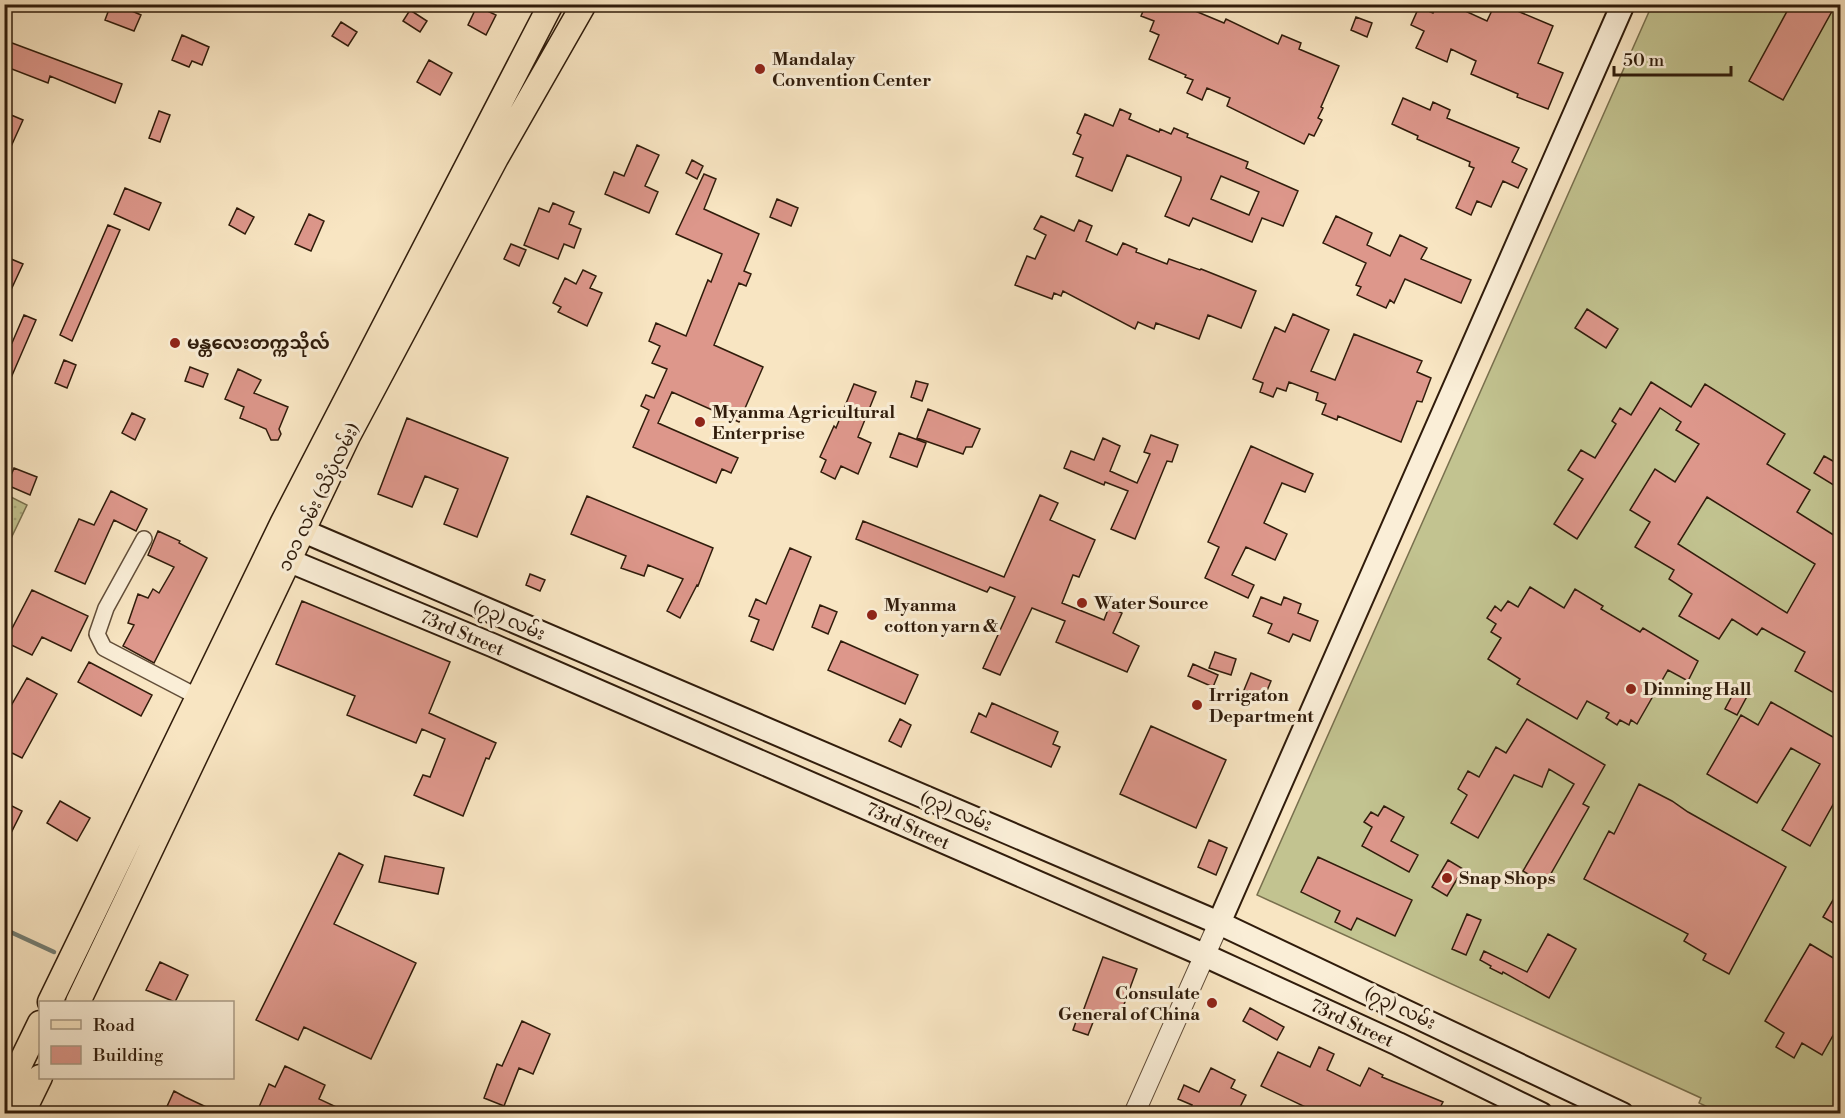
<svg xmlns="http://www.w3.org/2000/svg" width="1845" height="1118" font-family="'Libre Bodoni','Noto Sans Myanmar',serif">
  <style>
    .park { fill: url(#park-dots); stroke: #79704e; stroke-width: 1.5 }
    .pitch { fill: #c2c390; stroke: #79704e; stroke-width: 1.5 }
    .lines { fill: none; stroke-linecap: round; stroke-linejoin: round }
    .stream { stroke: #737d73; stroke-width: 4.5 }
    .building { fill: #dd978b; stroke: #301c0b; stroke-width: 1.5; fill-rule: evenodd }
    .minor-casing { stroke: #624e39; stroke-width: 18 }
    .tertiary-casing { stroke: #624e39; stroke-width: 22 }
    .secondary-casing { stroke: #301c0b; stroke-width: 26 }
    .primary-casing { stroke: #301c0b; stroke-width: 27 }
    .minor { stroke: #faeed7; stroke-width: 15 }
    .tertiary { stroke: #faeed7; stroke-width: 20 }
    .secondary { stroke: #faeed7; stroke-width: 22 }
    .primary { stroke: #f8e5c2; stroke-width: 24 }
    .poi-dot { fill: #8f2418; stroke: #faeed7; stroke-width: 2 }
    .labels { text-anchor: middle; stroke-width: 6; stroke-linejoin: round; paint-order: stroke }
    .poi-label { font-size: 18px; font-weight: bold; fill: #301c0b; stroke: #faeed7; text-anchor: start }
    .street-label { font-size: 18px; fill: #301c0b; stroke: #faeed7 }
  </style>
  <defs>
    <pattern id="park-dots" width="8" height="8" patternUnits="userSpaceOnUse" patternTransform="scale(1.5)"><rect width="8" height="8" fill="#c2c390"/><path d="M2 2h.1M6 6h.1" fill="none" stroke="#a7a77b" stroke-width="1.8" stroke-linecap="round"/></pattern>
  </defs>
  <rect width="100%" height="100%" fill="#f8e5c2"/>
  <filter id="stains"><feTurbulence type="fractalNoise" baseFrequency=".00333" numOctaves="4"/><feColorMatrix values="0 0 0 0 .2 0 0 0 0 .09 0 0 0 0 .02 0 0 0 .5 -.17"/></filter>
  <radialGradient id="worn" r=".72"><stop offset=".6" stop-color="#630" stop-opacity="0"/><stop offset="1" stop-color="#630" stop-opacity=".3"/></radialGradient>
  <path class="park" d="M5,494L27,505L5,551Z"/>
  <path class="pitch" d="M1652,5H1840V1113H1720L1699,1103L1701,1098L1257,895Z"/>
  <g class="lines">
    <path class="stream" d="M4,929L54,952"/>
  </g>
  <path class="building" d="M111,4H116L141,15L134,31L105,20Z
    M1146,4H1189L1188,8L1224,23L1226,19L1278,44L1282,35L1301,43L1299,49L1339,66L1321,107L1323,108L1318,118L1322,120L1314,136L1309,134L1304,144L1227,106L1230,98L1207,88L1202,100L1187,93L1193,80L1185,77L1186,75L1149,59L1159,35L1150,31L1154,21L1141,16Z
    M1437,4H1450L1487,21L1495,4H1501L1553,26L1538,63L1563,73L1548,109L1517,97L1518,94L1471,74L1476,61L1451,49L1447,62L1416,48L1424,31L1411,25L1419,7L1433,13Z
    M1791,4H1836L1783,100L1749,81Z
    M477,6L496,15L486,35L468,25Z
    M410,10L427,21L420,32L403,21Z
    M1356,17L1372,23L1367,37L1351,30Z
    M341,22L357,32L348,46L332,36Z
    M182,35L209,47L202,65L192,61L189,67L172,60Z
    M4,40L122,84L115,103L50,76L48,83L4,66Z
    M429,60L452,73L440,95L417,82Z
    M1403,98L1430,110L1433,102L1450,110L1447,118L1519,148L1512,162L1527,169L1518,188L1503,181L1491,207L1477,201L1471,215L1456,208L1474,168L1469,166L1470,162L1417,139L1418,136L1392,124Z
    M1120,109L1131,114L1129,119L1159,132L1160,129L1171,134L1174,128L1188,134L1187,137L1248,162L1246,168L1298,191L1283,226L1262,218L1252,242L1193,218L1189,226L1165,216L1181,180V177L1127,155L1112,191L1076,176L1083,158L1073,154L1081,135L1077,133L1085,114L1113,126ZM1221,176L1259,192L1249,215L1211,199Z
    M159,111L170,115L160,142L149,138Z
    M4,112L23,120L4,162Z
    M637,145L659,155L645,186L658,192L649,213L605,194L614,172L624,176Z
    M692,160L703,166L697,179L686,173Z
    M704,174L716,179L704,209L759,234L744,271L751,274L746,286L739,283L714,345L763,367L739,422L672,392L658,423L738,458L731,473L722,469L716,483L633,447L649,410L641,406L646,395L654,398L667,369L652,363L660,346L649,341L656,323L686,336L708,280L711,282L722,254L676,234Z
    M125,188L161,203L149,230L114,214Z
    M777,199L798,208L791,226L770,217Z
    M553,203L574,212L569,224L581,229L574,248L564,244L558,259L524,245L539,208L549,212Z
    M237,208L254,217L245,234L229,225Z
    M309,214L324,221L311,251L295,244Z
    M1041,216L1074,231L1079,220L1092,226L1086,241L1117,255L1123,243L1137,249L1136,252L1167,264L1169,259L1200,270L1201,269L1256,291L1241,328L1208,315L1199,339L1156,323L1154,329L1138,322L1135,329L1063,291L1061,296L1054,293L1052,299L1015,285L1027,256L1035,259L1046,235L1034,229Z
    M1336,216L1372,233L1367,245L1390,256L1400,235L1427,248L1421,259L1471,280L1461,303L1405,279L1394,303L1390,300L1386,308L1357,295L1361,287L1356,285L1366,263L1323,243Z
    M108,225L120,230L72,341L60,335Z
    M511,244L526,250L519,266L504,259Z
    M4,256L23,264L4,305Z
    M583,270L596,276L590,288L602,293L587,326L558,312L561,307L553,303L565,278L576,284Z
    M1587,309L1618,329L1606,348L1575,328Z
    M1293,314L1329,330L1311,371L1335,380L1354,334L1422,361L1417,372L1431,378L1422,402L1417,401L1401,442L1338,416L1337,420L1322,414L1326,404L1316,400L1318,393L1289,382L1286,391L1277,388L1273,397L1260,392L1263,383L1253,379L1268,343L1275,327L1285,332Z
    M24,315L36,320L4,394V352L9,341L12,343Z
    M64,360L76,365L67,388L55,383Z
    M190,367L208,374L203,387L185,381Z
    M238,369L261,380L254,393L288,407L279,429L281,434L278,440H271L266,429L240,418L244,407L225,399Z
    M916,381L928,384L922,401L911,397Z
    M1651,382L1691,407L1705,384L1785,434L1767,464L1810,490L1797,512L1840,539V686L1836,694L1795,671L1805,652L1762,628L1757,635L1732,619L1719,639L1679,616L1692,594L1669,579L1674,570L1635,547L1650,522L1630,510L1655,469L1675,482L1699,444L1676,430L1681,422L1660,408L1577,539L1554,524L1583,479L1568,470L1581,450L1595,458L1616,424L1612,421L1620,408L1631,415ZM1707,497L1815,564L1787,613L1678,544Z
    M854,384L876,392L858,437L871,443L858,474L841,466L835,479L821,472L826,460L820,457L834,426L836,428Z
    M928,409L980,429L972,447H966L963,454L917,438Z
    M132,413L145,419L135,440L122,433Z
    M407,418L508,458L477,537L444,524L458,489L425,476L412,507L378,494Z
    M899,433L926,443L917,467L890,457Z
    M1151,435L1178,445L1172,462L1167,461L1135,539L1111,529L1128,491L1105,482L1104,485L1064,468L1071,451L1094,460L1103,438L1120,446L1110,471L1137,483L1150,454L1144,452Z
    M1251,446L1313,474L1305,492L1282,483L1264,523L1287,534L1275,560L1246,547L1232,575L1254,585L1248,598L1205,578L1219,547L1208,542Z
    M1824,456L1840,465V489L1814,473Z
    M14,468L37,477L30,495L7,485Z
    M111,491L147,509L136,531L114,520L85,584L55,571L79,519L94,525Z
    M1040,495L1058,503L1050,520L1095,540L1079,577L1073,575L1062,603L1104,620L1109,607L1122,613L1113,633L1139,646L1127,672L1056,642L1065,621L1032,608L1000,675L983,668L1015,597L990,587L987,592L856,539L863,521L1004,577Z
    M587,496L713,548L698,586L697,585L680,618L667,611L683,579L648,565L644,576L621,568L626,556L571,534Z
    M158,531L180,541L179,543L207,558L154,663L123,646L134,625L128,623L138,594L148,598L153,589L159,593L174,567L148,555Z
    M790,548L811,557L773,650L751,641L759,620L749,616L756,599L766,604Z
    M530,574L545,580L540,591L526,585Z
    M1530,587L1564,608L1575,589L1603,606L1601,609L1640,632L1643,628L1698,661L1688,681L1668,670L1637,724L1631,720L1629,725L1620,720L1617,725L1606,718L1609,713L1587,701L1577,719L1517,684L1520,679L1488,659L1501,638L1491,632L1496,624L1487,618L1495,606L1501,611L1508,601L1518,607Z
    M32,590L88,616L71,651L42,637L32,655L5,642Z
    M1261,597L1281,605L1284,597L1301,604L1298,613L1318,621L1310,641L1293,634L1289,642L1268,633L1272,624L1253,616Z
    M302,601L450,662L429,713L496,743L489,759L486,758L463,816L414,795L423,775L430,777L445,739L422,729L416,743L347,715L355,696L276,664Z
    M820,605L837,612L828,634L812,627Z
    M841,641L918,675L905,704L828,670Z
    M1215,652L1236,659L1231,675L1209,668Z
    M89,662L152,695L141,716L78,682Z
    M1193,664L1218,675L1213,687L1188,676Z
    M1251,673L1271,681L1264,698L1244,690Z
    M27,678L57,694L22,758L4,749V718Z
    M1740,681L1752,687L1737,715L1725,709Z
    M1771,702L1840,741V764L1836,772L1840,774V792L1810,846L1782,830L1820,764L1791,748L1757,803L1707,774L1741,715L1758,725Z
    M992,703L1058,732L1053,744L1060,747L1051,767L971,732L979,713L986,717Z
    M900,719L911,725L901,747L889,741Z
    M1527,719L1605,765L1583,804L1589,807L1545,884L1523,871L1574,784L1549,769L1542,787L1514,775L1478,838L1451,823L1467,795L1458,789L1468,771L1479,777L1496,747L1506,753Z
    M1151,726L1226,760L1196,828L1120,794Z
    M1639,784L1672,801L1688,812L1786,867L1729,974L1703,960L1706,954L1684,941L1688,934L1584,879L1609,831L1614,834Z
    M60,801L90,818L77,841L47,823Z
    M4,802L22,811L4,847Z
    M1384,806L1404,817L1391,841L1418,855L1409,872L1362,846L1372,827L1364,822L1371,812L1378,816Z
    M1209,840L1227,848L1216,875L1198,867Z
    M339,853L363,865L334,924L416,963L371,1059L304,1027L298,1040L256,1020Z
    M385,856L444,868L438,894L379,882Z
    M1318,857L1412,900L1395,936L1357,918L1351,930L1335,922L1340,911L1301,892Z
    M1448,860L1463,869L1447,896L1432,887Z
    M1840,888V927L1823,917Z
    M1467,914L1481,920L1466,955L1452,949Z
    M1548,934L1576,949L1549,998L1503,972L1502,974L1490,968L1491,966L1480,960L1484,951L1527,972Z
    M1810,944L1840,962V1023L1822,1055L1802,1043L1794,1058L1776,1047L1784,1033L1765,1021Z
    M1103,957L1137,969L1118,1021L1097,1012L1088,1035L1073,1030L1079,1013L1082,1014Z
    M160,962L188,975L175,1002L146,990Z
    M1250,1008L1284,1027L1277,1040L1243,1021Z
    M522,1021L550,1034L533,1074L519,1068L504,1106L484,1098L497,1064L502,1066Z
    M1319,1047L1334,1054L1327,1070L1360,1086L1369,1068L1383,1075L1382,1077L1443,1102L1437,1113H1411L1402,1109L1400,1113H1318L1261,1086L1278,1052L1310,1067Z
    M285,1066L325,1085L319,1099L349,1113H274L259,1107L269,1084L275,1087Z
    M1211,1068L1235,1080L1231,1088L1246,1095L1237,1113H1188L1192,1105L1178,1099L1184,1085L1199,1092Z
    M174,1091L185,1097L219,1113H164Z"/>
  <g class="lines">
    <defs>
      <path id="minor" d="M144,539L106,608L97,634L104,648L198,697"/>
      <path id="tertiary" d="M1134,1114L1219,923"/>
      <path id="secondary" d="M287,524L1219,923L1622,1114
        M273,554L492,645L1204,955L1398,1044L1541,1114
        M1219,923L1623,4"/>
      <path id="primary" d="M50,1002L283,522L551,4
        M78,1002L348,436L496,158L584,4
        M4,1097L40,1023
        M22,1114L40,1077"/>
    </defs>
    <use href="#minor" class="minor-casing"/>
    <use href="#tertiary" class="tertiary-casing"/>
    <use href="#secondary" class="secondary-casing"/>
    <use href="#primary" class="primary-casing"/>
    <use href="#minor" class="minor"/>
    <use href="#tertiary" class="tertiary"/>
    <use href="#secondary" class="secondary"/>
    <use href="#primary" class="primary"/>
  </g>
  <g class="poi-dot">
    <circle cx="760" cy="69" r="6"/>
    <circle cx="175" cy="343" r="6"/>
    <circle cx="700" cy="422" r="6"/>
    <circle cx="1082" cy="603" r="6"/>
    <circle cx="872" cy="615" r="6"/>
    <circle cx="1631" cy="689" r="6"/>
    <circle cx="1197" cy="705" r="6"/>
    <circle cx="1447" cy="878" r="6"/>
    <circle cx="1212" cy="1003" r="6"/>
  </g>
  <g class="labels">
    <g class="poi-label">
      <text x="772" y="65">Mandalay<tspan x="772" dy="21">Convention Center</tspan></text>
      <text x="187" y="349">မန္တလေးတက္ကသိုလ်</text>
      <text x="712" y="418">Myanma Agricultural<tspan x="712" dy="21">Enterprise</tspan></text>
      <text x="1094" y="609">Water Source</text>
      <text x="884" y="611">Myanma<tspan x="884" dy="21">cotton yarn &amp;</tspan></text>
      <text x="1643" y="695">Dinning Hall</text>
      <text x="1209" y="701">Irrigaton<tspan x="1209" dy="21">Department</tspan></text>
      <text x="1459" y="884">Snap Shops</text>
      <text x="1200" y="999" text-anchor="end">Consulate<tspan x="1200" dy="21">General of China</tspan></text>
    </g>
    <g class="street-label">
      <text transform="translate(319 497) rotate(-64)" y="6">၁၀၁ လမ်း (သိပ္ပံလမ်း)</text>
      <text transform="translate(509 620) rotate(23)" y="6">(၇၃) လမ်း</text>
      <text transform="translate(462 633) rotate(23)" y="6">73rd Street</text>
      <text transform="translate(956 811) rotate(23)" y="6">(၇၃) လမ်း</text>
      <text transform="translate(908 826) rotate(24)" y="6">73rd Street</text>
      <text transform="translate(1400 1008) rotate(25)" y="6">(၇၃) လမ်း</text>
      <text transform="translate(1352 1023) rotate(25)" y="6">73rd Street</text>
    </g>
  </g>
  <rect width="1845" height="1118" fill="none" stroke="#f8e5c2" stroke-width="24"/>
  <rect x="6" y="6" width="1833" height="1106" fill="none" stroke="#301c0b" stroke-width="3"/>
  <rect x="12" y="12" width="1821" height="1094" fill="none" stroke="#301c0b" stroke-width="1.5"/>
  <rect x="39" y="1001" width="195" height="78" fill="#faeed7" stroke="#a99a85" stroke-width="1.5"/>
  <rect x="51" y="1020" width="30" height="9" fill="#f8e5c2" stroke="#a99a85" stroke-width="1.5"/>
  <text x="93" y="1031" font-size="18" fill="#301c0b">Road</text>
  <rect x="51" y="1046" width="30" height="18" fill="#dd978b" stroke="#a99a85" stroke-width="1.5"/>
  <text x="93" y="1061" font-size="18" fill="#301c0b">Building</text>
  <path d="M1614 66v9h117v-9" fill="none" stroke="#301c0b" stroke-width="3"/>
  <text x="1623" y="66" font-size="18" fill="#301c0b" stroke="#faeed7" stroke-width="4.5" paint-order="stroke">50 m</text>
  <rect width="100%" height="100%" filter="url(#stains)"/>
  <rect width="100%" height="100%" fill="url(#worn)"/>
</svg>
